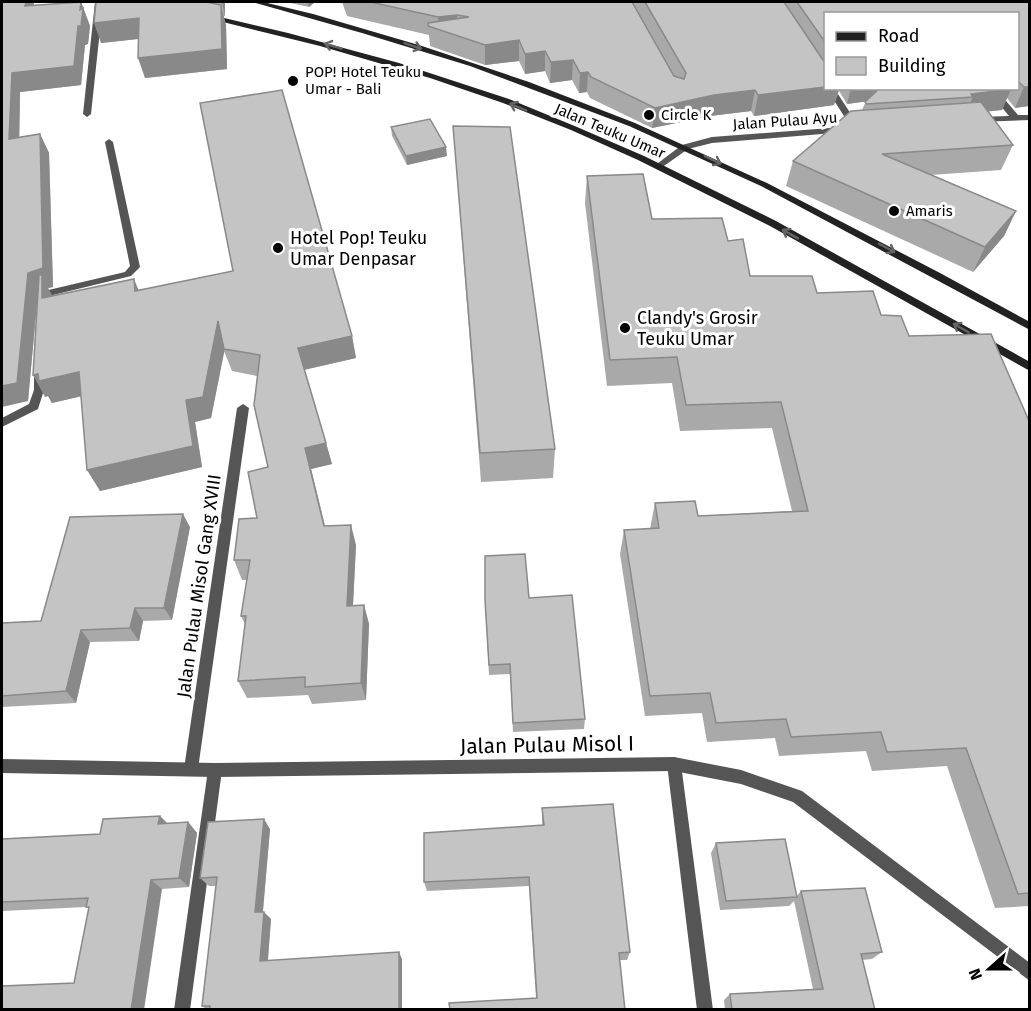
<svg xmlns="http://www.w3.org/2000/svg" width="1031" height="1011" font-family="'Fira Sans',sans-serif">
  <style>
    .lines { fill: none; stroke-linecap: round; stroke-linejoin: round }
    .minor { fill: #555; fill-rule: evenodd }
    .tertiary { fill: #555; fill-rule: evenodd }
    .secondary { fill: #222; fill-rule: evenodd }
    .wall { fill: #a9a9a9; fill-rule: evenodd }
    .shaded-wall { fill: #898989 }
    .building { fill: #c4c4c4; stroke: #898989; stroke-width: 1.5 }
    .oneway { stroke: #646464 }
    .poi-dot { fill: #000; stroke: #fff; stroke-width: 2 }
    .labels { text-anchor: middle; stroke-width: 6; stroke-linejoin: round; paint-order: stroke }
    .far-poi-label { font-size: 15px; fill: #000; stroke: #fff; text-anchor: start }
    .far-street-label { font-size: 15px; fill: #000; stroke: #fff }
    .poi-label { font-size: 18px; fill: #000; stroke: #fff; text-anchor: start }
    .street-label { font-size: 18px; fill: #000; stroke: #fff }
    .near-street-label { font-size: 21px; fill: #000; stroke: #fff }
  </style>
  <rect width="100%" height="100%" fill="#fff"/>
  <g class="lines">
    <path class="minor" d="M95,2H103L91,114L87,117L83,114Z
      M826,88H834L860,128L859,130H853Z
      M986,88H995L1018,115H1030V120L977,122L976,120L980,117L1009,116Z
      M843,127L846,128V132L712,143L688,149L661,168L658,169L654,166L682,145L712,137Z
      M109,139L113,142L140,267L131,276L49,296L47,304H39L38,302L40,292L125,272L130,266L105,142Z
      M39,367L44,371V390L38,409L2,427V418L29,404L34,390V371Z
      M243,404L249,408L198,769L196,774L191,776L186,774L184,769L237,408Z
      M674,757L679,759L681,764L713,1010H697L667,764L669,759Z
      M215,763L220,765L222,770L190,1010H174L208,770L210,765Z"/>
    <path class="tertiary" d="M674,757L741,770L802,791L1030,963V981L793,802L741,784L674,771L215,777L2,773V759L215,763Z"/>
    <path class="secondary" d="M252,2H263L313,14L422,46L529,82L635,123L767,183L940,273L1030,322V330L761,186L629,126L470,66L362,33Z
      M207,14L288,33L399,63L509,99L577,127L644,156L776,221L1030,362V371L770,226L638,160L571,130L503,103L430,78L320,46L207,18Z"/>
  </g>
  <path class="wall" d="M2,2L34,4V5L81,2L90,26L88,44L85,45L81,85L20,92L19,137L40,134L49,153L53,287L48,288L52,296L139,291L352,336L356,358L304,370L326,443L332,464L311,469L325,526L356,545L353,605H364L369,624L366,700L312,704L308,695L247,698L238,681L245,624L241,616L247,580H242L234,560L257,518L268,467L257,376L232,371L224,351L211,418L195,422L202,467L100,491L81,396L52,403L48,396L45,397L38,292L28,401Z
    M96,2H225V16L223,15L226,25L227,69L145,78L139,39L101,43Z
    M286,2H315L309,7Z
    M342,2H1029V106L1015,108L1007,98L1002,110L988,111L1013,145L1001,170L931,175L1016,211L1004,236L973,272L786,186L793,161L862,110L866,101L847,104L839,91L834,105L754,116L751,111L710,116L652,128L590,98L587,92L579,93L572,80L550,83L545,71L525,74L519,61L485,65L430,46L429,35L347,16ZM825,14H1017V88H825Z
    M453,126L555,449L553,478L481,482Z
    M391,127L447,156L407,165L392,136Z
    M587,176L652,219L728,241L750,276L817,293L881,315L1029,421V906L995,908L947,766L872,771L866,751L779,756L775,738L707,742L702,713L645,716L620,554L624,530L650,529L655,503L698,516L792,511L772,428L680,431L672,383L607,386L585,203Z
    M190,527L172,620L143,621L139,641L90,642L76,703L2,707V623L41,621Z
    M529,598L585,719L584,729L513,732L510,674L489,675L485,600Z
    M542,808L630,952L627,960H620L536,998L529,886L427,891L424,882L542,826Z
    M160,816L167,823L188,822L197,833L189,887L162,889L74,983L89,909L86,907L2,911V842L100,834Z
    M270,829L263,912L271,919L268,961L402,959V1010H207L202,1006L216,886H209L200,878Z
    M716,843L797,896L801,891L882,952L872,959L862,960L875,1010H725L724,1000L730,994L813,989L794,901L789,906L720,910L711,853Z"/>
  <path class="shaded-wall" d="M26,2H33L34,4L33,25L25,6Z
    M81,2L90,26L88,44L85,45L81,85L20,92L19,158L9,139L12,73L78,26Z
    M222,2H225V16Z
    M308,2H315L309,7Z
    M221,5L226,25L227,69L145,78L138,58Z
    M457,15L458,35L439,30L438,17Z
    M139,18L146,38L101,43L94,23Z
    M519,40V61L485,65V45Z
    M545,51V71L525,74V54Z
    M573,60L572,80L550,83L551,62Z
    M588,72L587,92L579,93L580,73Z
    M825,87V88H839L834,105L754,116L758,95Z
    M1024,87H1029V106L1015,108Z
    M851,88H889L885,99L847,104Z
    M1011,89L1002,110L965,114L973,97L971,94Z
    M755,90L751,111L710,116L652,128L655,108L714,95Z
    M40,134L49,153L53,287L48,288L53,297L42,298V290L38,292L28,401L2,407V386Z
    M446,147L447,156L407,165L406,156Z
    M1016,211L1004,236L973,272L985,247Z
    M134,279L143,301L135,291Z
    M218,321L226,343L211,418L195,422L202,467L100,491L87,470L186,400Z
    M352,336L356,358L303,370L298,348Z
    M79,372L91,394L52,403L48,396L45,397L33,375L38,374Z
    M326,443L332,464L311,469L330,546L305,448Z
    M183,514L190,527L172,620L164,608Z
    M351,525L356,545L352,624L347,606Z
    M364,605L369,624L366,700L361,683Z
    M135,608L143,621L139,641L130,628Z
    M81,630L90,642L76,703L66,691Z
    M160,816L170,826L158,824Z
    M264,819L270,829L262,920L255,912Z
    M188,822L197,833L189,887L179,878Z
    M151,880L162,889L144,1010H131Z
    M264,912L271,919L267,968L260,961Z
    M399,952L402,959V1010H399Z"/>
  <path class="building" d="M2,2H26L25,6L81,2L80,10L83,8L81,26H78L74,66L12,73L9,139L40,134L43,268L28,273L17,383L2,386Z
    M96,2H206L221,5L222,49L138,58L139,18L94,23Z
    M370,2H632L674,76L684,79L686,73L645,2H784L825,63V87L758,95L755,90L714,95L655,108L591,77L588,72L580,73L573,60L551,62L545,51L525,54L519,40L485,45L428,26V23L469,17L457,15L438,17Z
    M797,2H1029V87H1024L1017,80V14H825V42Z
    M880,88H1010L1011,89L971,94L973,97L867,104L865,102Z
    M282,90L352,336L298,348L326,443L305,448L324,526L351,525L347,606L364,605L361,683L305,687V677L238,681L246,616H241L250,560H234L239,519L257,518L248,472L268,467L254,405L260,355L224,349L218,321L203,397L186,400L193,446L87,470L79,372L39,381L38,374L33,375L39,275H42V298L134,279L135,291L233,271L200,103Z
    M981,102L1013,145L882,154L1016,211L985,247L793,161L851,111Z
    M430,119L446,147L406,156L391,127Z
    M453,126L510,127L555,449L480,453Z
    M643,174L652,219L722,218L728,241L743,239L750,276H812L817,293L873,291L881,315L901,316L909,336L991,334L1029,421V893L1018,894L966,748L887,752L881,732L791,737L786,719L716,723L710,693L650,696L624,530L659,528L655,503L695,501L698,516L808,511L781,402L686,405L677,357L610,360L587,176Z
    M183,514L164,608H135L130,628L81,630L66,691L2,696V623L41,621L70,517Z
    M525,554L529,598L572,595L585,719L513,723L510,664L489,665L485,600V556Z
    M613,804L630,952L619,953L625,1010H450L449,1003L537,998L529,877L424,882V833L544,825L542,808Z
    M160,816L158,824L188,822L179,878L151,880L131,1010H2V986L74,983L89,907H86L88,898L2,902V839L100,834L103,819Z
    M264,819L255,912H264L260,961L399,952V1010H210V1006H202L217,877L200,878L208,822Z
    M785,839L797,897L726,901L716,843Z
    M865,888L882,952L861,954L875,1010H732L730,994L823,989L801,891Z"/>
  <defs><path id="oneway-shaft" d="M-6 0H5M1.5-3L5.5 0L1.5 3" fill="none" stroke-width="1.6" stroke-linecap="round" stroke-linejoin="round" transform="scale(1.5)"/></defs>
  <g class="oneway">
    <use href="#oneway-shaft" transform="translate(333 46) rotate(-163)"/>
    <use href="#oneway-shaft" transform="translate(413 46) rotate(18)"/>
    <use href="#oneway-shaft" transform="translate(518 107) rotate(-157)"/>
    <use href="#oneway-shaft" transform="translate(713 160) rotate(26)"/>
    <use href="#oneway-shaft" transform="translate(790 234) rotate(-151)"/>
    <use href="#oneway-shaft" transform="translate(887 248) rotate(28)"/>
    <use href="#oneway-shaft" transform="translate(961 328) rotate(-150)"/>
  </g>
  <g class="poi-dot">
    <circle cx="293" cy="81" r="6"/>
    <circle cx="649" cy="115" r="6"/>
    <circle cx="894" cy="211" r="6"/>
    <circle cx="278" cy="248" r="6"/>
    <circle cx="625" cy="328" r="6"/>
  </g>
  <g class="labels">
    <g class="far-poi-label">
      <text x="305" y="77">POP! Hotel Teuku<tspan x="305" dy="17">Umar - Bali</tspan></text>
      <text x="661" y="120">Circle K</text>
      <text x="906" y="216">Amaris</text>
    </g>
    <g class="far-street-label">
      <text transform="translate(785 121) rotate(-4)" y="5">Jalan Pulau Ayu</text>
      <text transform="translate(610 131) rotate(23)" y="5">Jalan Teuku Umar</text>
    </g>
    <g class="poi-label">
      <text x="290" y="244">Hotel Pop! Teuku<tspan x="290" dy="21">Umar Denpasar</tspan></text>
      <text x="637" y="324">Clandy's Grosir<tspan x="637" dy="21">Teuku Umar</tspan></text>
    </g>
    <g class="street-label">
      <text transform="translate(199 586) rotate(-82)" y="6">Jalan Pulau Misol Gang XVIII</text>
    </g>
    <g class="near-street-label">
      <text transform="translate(547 745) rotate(-1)" y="7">Jalan Pulau Misol I</text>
    </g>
  </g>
  <rect width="1031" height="1011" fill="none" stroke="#000000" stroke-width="6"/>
  <rect x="824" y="12" width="195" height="78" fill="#ffffff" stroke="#999999" stroke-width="1.5"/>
  <rect x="836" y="32" width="30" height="9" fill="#222222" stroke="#999999" stroke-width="1.5"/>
  <text x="878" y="42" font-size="18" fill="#000000">Road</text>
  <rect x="836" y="57" width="30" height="18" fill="#c4c4c4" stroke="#999999" stroke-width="1.5"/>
  <text x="878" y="72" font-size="18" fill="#000000">Building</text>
  <g transform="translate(989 969) rotate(249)" stroke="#ffffff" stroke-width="4.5" paint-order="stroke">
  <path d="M0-4.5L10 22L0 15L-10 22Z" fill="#000000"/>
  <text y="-9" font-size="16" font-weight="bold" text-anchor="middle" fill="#000000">N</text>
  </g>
</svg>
